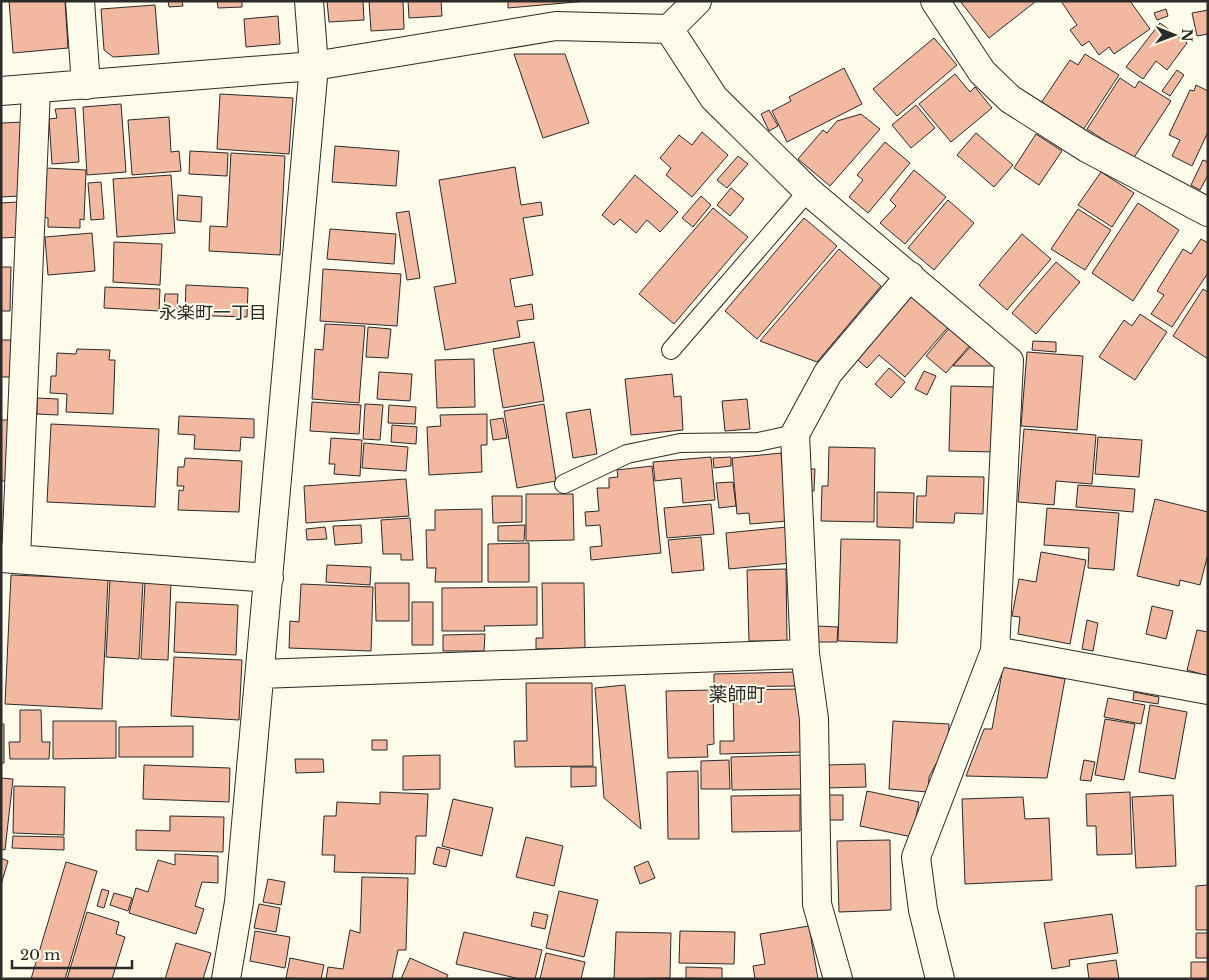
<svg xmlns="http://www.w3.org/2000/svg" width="1209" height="980" font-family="'Libre Baskerville','Noto Sans JP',serif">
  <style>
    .building { fill: #f2b8a0; stroke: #2b2b2b }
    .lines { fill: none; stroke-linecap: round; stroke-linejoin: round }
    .service-casing { stroke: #2b2b2b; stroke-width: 20 }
    .minor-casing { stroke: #2b2b2b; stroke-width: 30 }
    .tertiary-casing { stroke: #2b2b2b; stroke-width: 30 }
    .service { stroke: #fdfbea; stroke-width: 18 }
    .minor { stroke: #fdfbea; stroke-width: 28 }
    .tertiary { stroke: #fdfbea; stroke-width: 28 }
    .labels { text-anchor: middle; stroke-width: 4; stroke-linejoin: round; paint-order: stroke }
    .neighbourhood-label { font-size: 18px; fill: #2b2b2b; stroke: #fdfbea }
    .quarter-label { font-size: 19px; fill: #2b2b2b; stroke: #fdfbea }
  </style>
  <rect width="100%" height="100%" fill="#fdfbea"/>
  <path class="building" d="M9,1H65L68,48L13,53Z
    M168,1H182L183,6L169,7Z
    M217,1H242V7L218,8Z
    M327,1H363L364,20L329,22Z
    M369,1H403L404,29L371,31Z
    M408,1H441L442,16L409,18Z
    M508,1H587L508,8Z
    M960,1H1034L1035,2L989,38Z
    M1061,1H1130L1150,29L1114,54L1109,47L1099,55L1089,41L1082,46L1070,30L1077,25Z
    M155,5L159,54L113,57L104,50L101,9Z
    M1166,9L1168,16L1157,20L1154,13Z
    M1208,10V34L1197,36L1192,13Z
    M278,16L280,44L246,47L244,19Z
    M1160,23L1187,43L1167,70L1156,61L1143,79L1126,67Z
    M934,38L957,65L897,116L873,89Z
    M514,54H565L589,123L543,138Z
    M1085,54L1119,75L1083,130L1041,103L1070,60L1078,65Z
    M844,68L862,104L787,142L772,111L791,101L789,97Z
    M1177,70L1184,75L1170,96L1162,91Z
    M955,74L970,92L975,87L992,108L951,142L919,104Z
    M1120,78L1135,88L1139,81L1171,101L1133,159L1087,129Z
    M1196,85L1208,91V132L1192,166L1172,156L1180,140L1169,135L1190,90L1194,91Z
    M220,94L293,98L289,154L217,149Z
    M121,104L126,172L87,175L83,107Z
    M916,105L935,128L911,148L892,125Z
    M75,108L79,162L52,164L49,119L57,118L55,109Z
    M769,110L778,126L769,131L761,114Z
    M861,114L880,129L830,186L798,159L823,130L827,133L837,121Z
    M169,117L171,152L179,151L181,171L132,175L128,120Z
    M24,122L20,196L1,197V123Z
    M702,132L728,155L692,197L666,175L671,168L660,158L679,135L692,145Z
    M976,133L1013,165L994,187L957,155Z
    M1036,134L1062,151L1039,185L1014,168Z
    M885,142L910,163L868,213L849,197L863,180L857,175Z
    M335,146L399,151L396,186L332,182Z
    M190,151L228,153L227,176L189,174Z
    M231,153L285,156L280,255L209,251L210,226L227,227Z
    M738,156L748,164L727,188L717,180Z
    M1203,160L1208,162V175L1200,190L1191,185Z
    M515,167L521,205L541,202L543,215L523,218L533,275L510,279L515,307L532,304L534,319L517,321L520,337L445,350L434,287L456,283L439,180Z
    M46,168L86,170L84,220L80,219V228L48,227V218L44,217Z
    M914,170L946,197L905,244L880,223L896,206L890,200Z
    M1101,172L1134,193L1112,227L1078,205Z
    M171,175L175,233L117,237L113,179Z
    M635,175L678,212L660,232L647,220L636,233L620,219L614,225L602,215Z
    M101,182L104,219L91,220L88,183Z
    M731,188L744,199L730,216L717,205Z
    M178,195L202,197L201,222L177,220Z
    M701,196L711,205L693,227L682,218Z
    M948,200L974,223L934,270L908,248Z
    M19,202L21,237L1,238V203Z
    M1138,203L1179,230L1133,301L1092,273Z
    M713,208L748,237L674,324L639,294Z
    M1078,209L1111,230L1085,270L1051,249Z
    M409,211L420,278L407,280L396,213Z
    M804,218L837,246L757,339L725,311Z
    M330,229L396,234L394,264L327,259Z
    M92,233L95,271L48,275L45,237Z
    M1022,234L1051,259L1007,310L979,285Z
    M1201,239L1208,243V273L1172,327L1151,314L1164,295L1157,291L1183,249L1191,254Z
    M114,242L162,244L160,285L113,282Z
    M839,249L881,286L817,362L760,341Z
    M1056,262L1080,282L1036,334L1012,313Z
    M1,267H11L10,311H1Z
    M323,269L401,274L397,326L320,321Z
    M186,285L248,288L247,317L185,315Z
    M105,287L160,289L159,311L104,308Z
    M1203,289L1208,292V359L1173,336Z
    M911,291L950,325L905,377L879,355L867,368L854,357Z
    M165,294H178L177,311L164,310Z
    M1140,314L1167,332L1135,380L1099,357L1124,320L1132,326Z
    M325,324L365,326L359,403L312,399L315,349L323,350Z
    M951,326L971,344L946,373L926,356Z
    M368,327L391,329L388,358L366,357Z
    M1,340H11L10,377H1Z
    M1033,341L1056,342V352L1032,350Z
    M534,342L544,401L503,408L493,349Z
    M972,345L996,366H953Z
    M77,349L110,350L109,360H115L113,414L66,412L67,394L50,393L51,376H56L57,353L76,354Z
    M1027,352L1083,356L1077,430L1021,426Z
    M474,359L475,407L437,408L435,360Z
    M889,368L905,382L891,398L875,384Z
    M924,371L936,376L927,395L915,389Z
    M379,372L412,374L410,401L377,399Z
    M672,374L674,397L681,396L683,430L631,435L625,379Z
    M951,386L997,387L995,452L949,451Z
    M37,398L58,399V415L37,414Z
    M747,399L750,429L725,431L722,401Z
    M312,402L361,405L359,434L310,431Z
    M365,404L383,405L380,440L363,439Z
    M544,404L556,481L517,488L504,411Z
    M389,405L416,407L415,424L388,423Z
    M590,409L597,454L573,458L566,413Z
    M487,414V445H481L482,472L429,475L427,427L441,426L440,415Z
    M179,416L254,419V438L241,437L240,451L194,449L195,435L178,434Z
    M503,418L507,438L493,440L490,420Z
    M1,420H9L6,481H1Z
    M51,424L159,429L155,507L47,502Z
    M392,425L417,427L416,444L391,442Z
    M1024,429L1096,435L1092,484L1056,481L1054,505L1018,502Z
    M1098,437L1142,440L1139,477L1095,474Z
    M331,438L362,440L360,476L334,474L335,464H329Z
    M364,443L408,447L406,471L362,468Z
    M829,447L875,448L874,522L821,521L822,486H828Z
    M781,453L787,521L750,524L749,513L737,514L732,458Z
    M711,457L715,500L683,503L681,478L655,481L653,462Z
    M731,457V466L714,468L713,458Z
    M185,458L242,461L239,512L178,510L179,490L183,491L184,486H177L178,467H184Z
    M652,466L661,553L591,560L590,547L602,546L600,525L586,526L585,512L599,511L597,488H609V478L618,477L617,470Z
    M806,469H815L814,491H806Z
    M927,476L984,477L983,514L955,513L954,523L916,522L917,496H926Z
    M406,479L409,516L306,523L304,486Z
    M733,482L736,506L719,508L716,483Z
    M1078,485L1135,489L1133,512L1076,507Z
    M877,492L914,493L913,528L877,527Z
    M526,494H573L574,540L526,541Z
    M492,496H522V522L493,523Z
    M1155,499L1208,512V554L1200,585L1180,580L1179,586L1137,576Z
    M711,504L714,534L667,538L664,508Z
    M1047,508L1119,513L1114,570L1088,568L1089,548L1044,545Z
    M482,509V582H435L436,568H427L426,530H435V510Z
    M410,518L413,560H401V554H383L381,520Z
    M361,525L362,543L335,545L333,526Z
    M525,525L524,541H498V526Z
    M325,527L327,539L307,540L306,529Z
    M787,527L791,563L729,569L726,533Z
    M701,537L704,570L672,573L668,540Z
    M841,539L900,540L897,643L838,641Z
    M529,543V582H488V544Z
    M1041,552L1086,560L1070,644L1018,634L1020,617L1012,616L1019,579L1036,582Z
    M327,565L371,567L370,585L326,582Z
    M786,569L787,641H749L747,570Z
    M11,575L108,579L102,709L5,704Z
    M110,579L143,581L139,659L106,657Z
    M145,582L171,583L168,660L141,659Z
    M375,583H409V621H376Z
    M542,583H584L585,648L536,649V638H543Z
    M301,584L373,587L371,651L289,648L290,621L299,622Z
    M537,587V625L484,626L485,631H442V588Z
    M176,602L238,605L236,655L174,652Z
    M412,602H433V645H412Z
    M1152,606L1173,611L1166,639L1146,634Z
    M1087,620L1098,623L1093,651L1082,649Z
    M817,626L838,627L837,642H816Z
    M1197,630L1208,632V676L1187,670Z
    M485,634L484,651H443V635Z
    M174,657L242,660L239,720L171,716Z
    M1003,667L1065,679L1047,778L966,776L984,729H992Z
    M796,672V686L714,687V674Z
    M526,683H592L593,766L515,767L514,741H527Z
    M625,685L641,829L604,798L595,688Z
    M801,689L803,752L720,754V741H734L733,690Z
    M713,690L714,744L707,745L708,757L668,758L666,691Z
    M1134,692L1159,697L1158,704L1133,700Z
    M1108,698L1145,705L1141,724L1104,717Z
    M1150,705L1187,712L1175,779L1139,772Z
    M20,710H41L42,742H50L49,759H10L9,742H20Z
    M1105,719L1135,724L1124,780L1095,775Z
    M53,721H116V758L53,759Z
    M893,721L949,724L948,742L929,777L928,792L889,789Z
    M1,724H4V763H1Z
    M193,726V757H119V727Z
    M372,740H387V750H372Z
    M440,755V789L403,790V756Z
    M803,755L804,789L732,790L731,757Z
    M295,759H323L324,772L296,773Z
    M729,760L730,789H701V761Z
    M1084,760L1095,762L1091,781L1080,780Z
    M865,764L866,787L824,788V765Z
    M144,765L230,768L229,802L143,799Z
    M571,767H596V786L571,787Z
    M698,771L699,839H668L667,772Z
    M1,778L13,779L5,850L1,849Z
    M14,786L65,787L64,835L13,833Z
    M867,791L919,802L912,837L860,826Z
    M380,792L428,794L426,836H416L415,874L334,872L335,855H322L324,816H336L337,802L380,804Z
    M1130,792L1132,854L1097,855L1096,826H1087L1086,794Z
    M800,795V831L732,832L731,796Z
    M824,795H843V820H824Z
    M1173,795L1176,866L1136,868L1132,797Z
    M1023,797L1025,819L1049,818L1052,880L965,884L962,799Z
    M453,799L493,808L482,856L442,846Z
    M170,816L224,817L223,852L136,850V830L170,831Z
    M13,836L64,837V850L12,848Z
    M526,837L563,846L554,886L516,877Z
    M890,840L891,910L839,912L837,841Z
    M437,847L450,850L446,867L433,864Z
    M175,854L218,856V883L202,882L195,906L204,909L196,934L129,913L136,888L148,892L158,860L175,865Z
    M1,858L8,861L1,885Z
    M648,861L655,878L640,884L634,867Z
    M66,862L97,871L65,979H31Z
    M362,877L408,878L406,950H398L392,979H326L328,967L343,969L350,930L360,933Z
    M268,879L285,882L281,905L263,902Z
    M1208,885V930H1196V886Z
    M102,889L109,891L104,908L97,906Z
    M559,891L598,900L584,957L546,948Z
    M114,893L132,898L128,911L110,905Z
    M259,904L280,908L276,932L254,928Z
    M87,912L119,922L116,934L125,937L112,979H67Z
    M534,912L548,915L545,929L531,926Z
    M1112,914L1118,953L1069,960L1070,966L1052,969L1044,923Z
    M809,926L818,979H755L753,966L765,964L760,934Z
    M255,931L290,937L285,968L250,961Z
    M680,931L735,932L734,964L679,963Z
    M464,932L542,950L535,979H520L456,964Z
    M616,932L671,933L670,978L614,979Z
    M1196,933H1208V958H1196Z
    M176,943L211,953L203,979H165Z
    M546,953L585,962L581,979H540Z
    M290,958L324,965L321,979L286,978Z
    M410,958L448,975L446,979H401Z
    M1116,960L1119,979H1089L1087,964Z
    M1191,962H1208V979H1191Z
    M686,967L722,968V979L686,978Z"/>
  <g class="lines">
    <defs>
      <path id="service" d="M671,350L808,191
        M564,484L627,454L680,443L758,442L795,434"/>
      <path id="minor" d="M80,1L86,85
        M935,1L982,72L1010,99L1087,148L1208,212
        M669,29L714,98L808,191L1009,361L995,651L916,857L923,910L940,979
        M1,558L269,578
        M16,558L36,89
        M995,651L1208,690
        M260,674L805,654
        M226,979L239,902L314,66L309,1
        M838,979L817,904L814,719L805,654L795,434L828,373L910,276"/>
      <path id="tertiary" d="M1,91L314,66L556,26L669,29L697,1"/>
    </defs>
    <use href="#service" class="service-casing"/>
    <use href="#minor" class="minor-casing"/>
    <use href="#tertiary" class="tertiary-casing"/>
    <use href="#service" class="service"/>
    <use href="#minor" class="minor"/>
    <use href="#tertiary" class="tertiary"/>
  </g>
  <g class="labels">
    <g class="neighbourhood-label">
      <text x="213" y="319">永楽町一丁目</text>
    </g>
    <g class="quarter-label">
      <text x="737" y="701">薬師町</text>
    </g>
  </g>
  <rect width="1209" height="980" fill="none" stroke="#2b2b2b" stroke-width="5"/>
  <g transform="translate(1174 35) rotate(91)" stroke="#fdfbea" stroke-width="4" paint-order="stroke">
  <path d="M0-4L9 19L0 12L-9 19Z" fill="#2b2b2b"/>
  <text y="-8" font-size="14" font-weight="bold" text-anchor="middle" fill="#2b2b2b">N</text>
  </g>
  <path d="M12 960v8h120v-8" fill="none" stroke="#2b2b2b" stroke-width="2.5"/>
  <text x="20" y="960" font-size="15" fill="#2b2b2b" stroke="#fdfbea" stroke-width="4" paint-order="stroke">20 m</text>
</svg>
